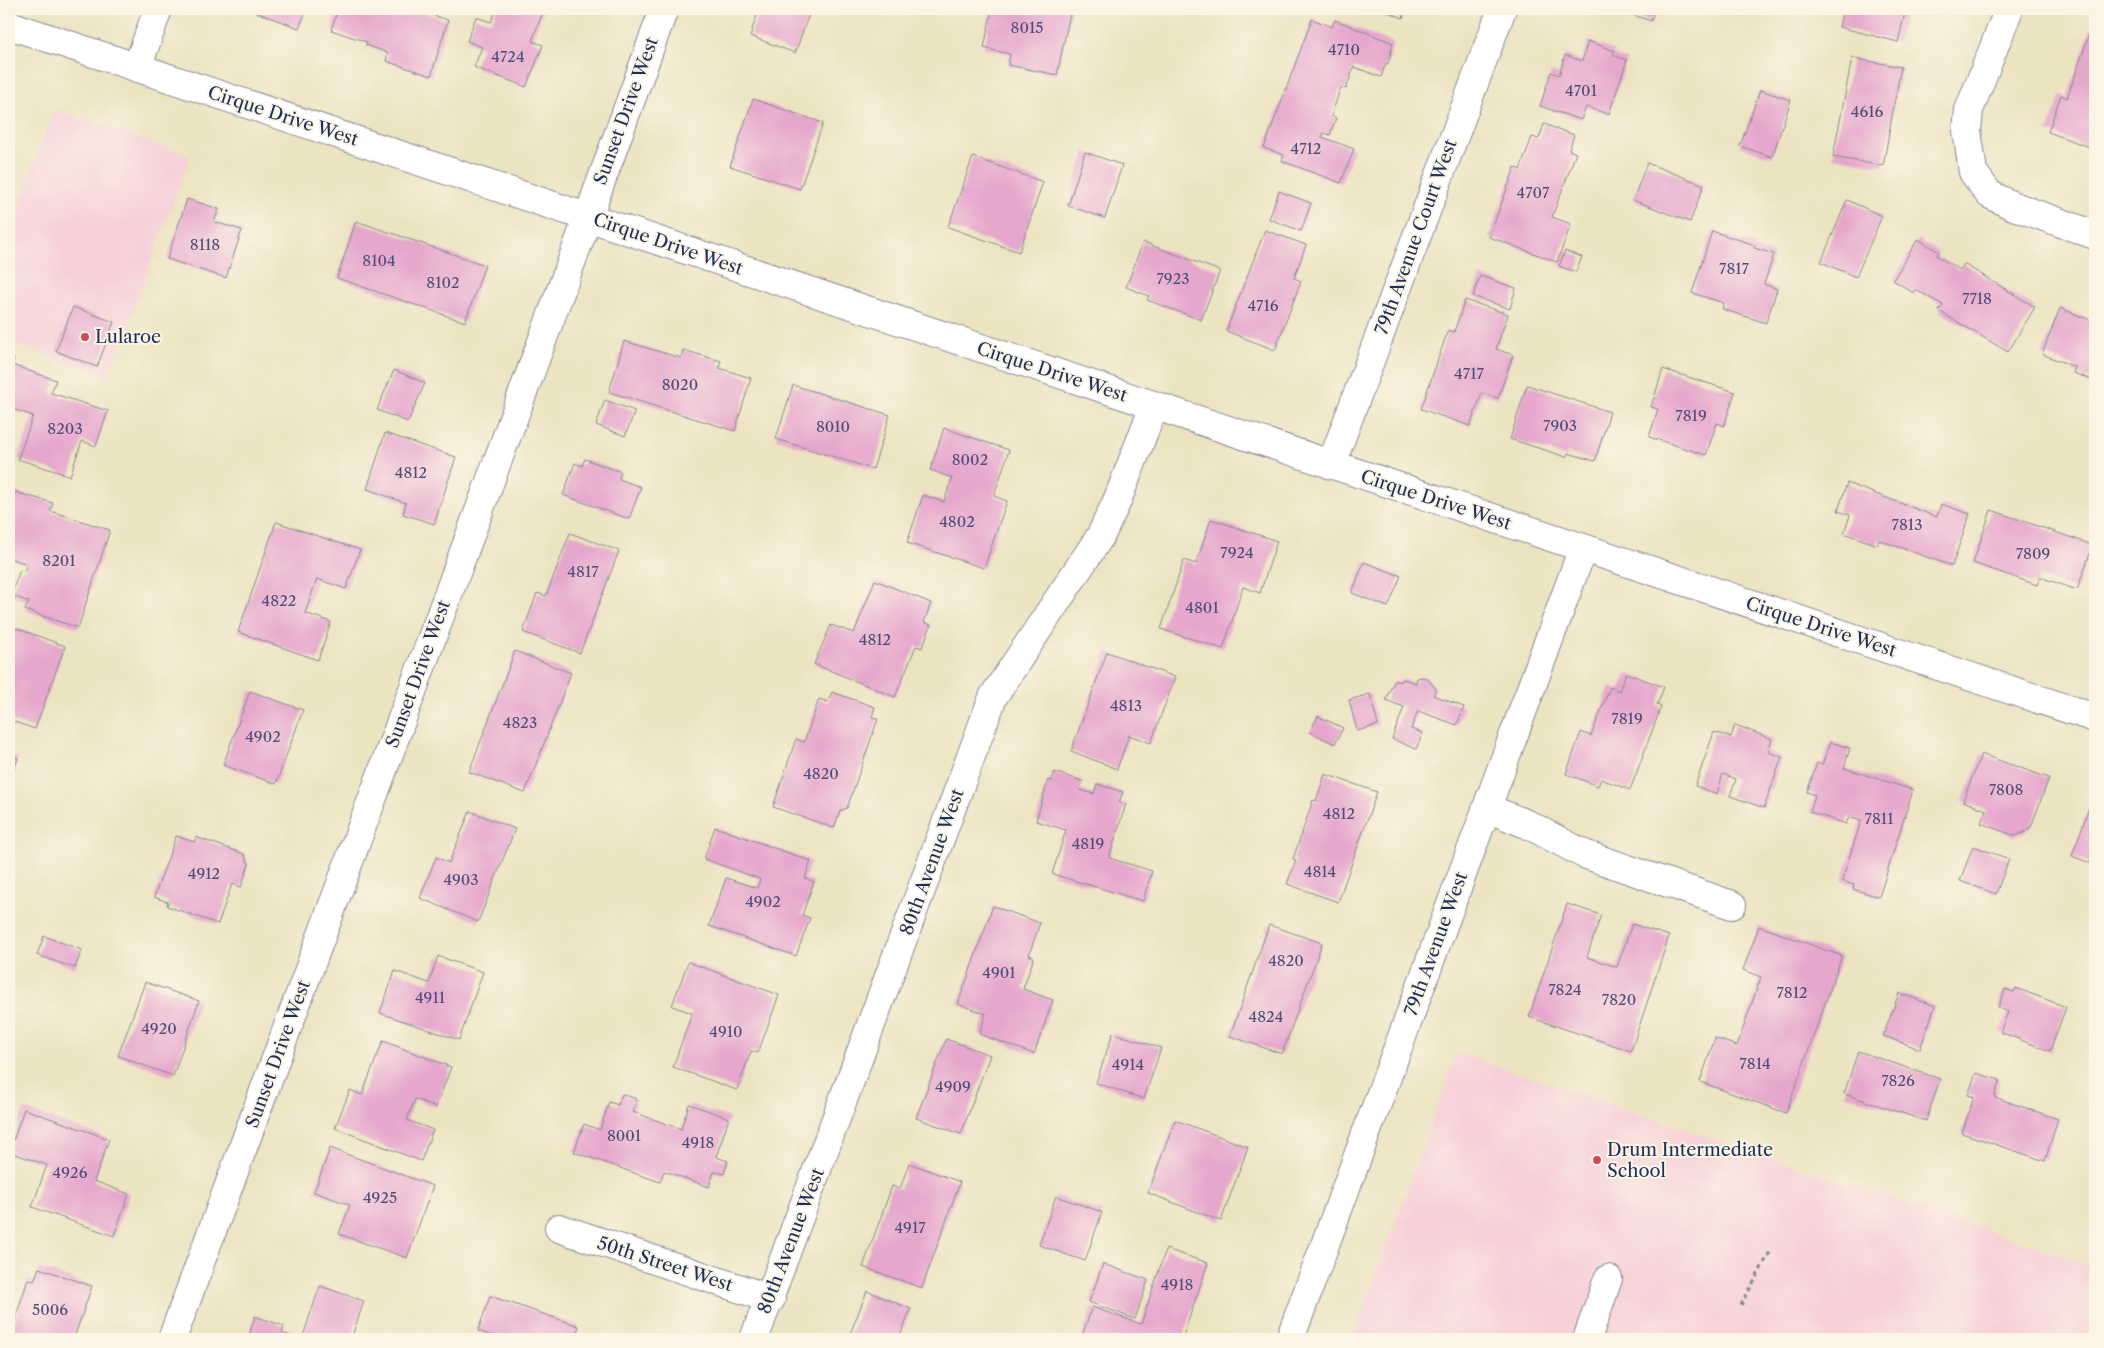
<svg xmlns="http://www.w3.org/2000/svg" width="2104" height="1348" font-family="'Libre Caslon Text',serif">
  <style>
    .built { fill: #f6cfd8 }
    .building { fill: #e6a7cd }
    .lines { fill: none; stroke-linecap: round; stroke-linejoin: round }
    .street-casing { stroke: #848990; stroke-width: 30 }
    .secondary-casing { stroke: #848990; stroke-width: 30 }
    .path { stroke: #848990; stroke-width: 3; stroke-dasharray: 4 4; stroke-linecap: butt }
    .street { stroke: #fff; stroke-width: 28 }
    .secondary { stroke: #fff; stroke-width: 28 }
    .poi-dot { fill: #d1495b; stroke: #fcf5e5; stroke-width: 2 }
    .labels { text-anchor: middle; stroke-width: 4; stroke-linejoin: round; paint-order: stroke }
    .number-label { font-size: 15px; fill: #4e4d7a }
    .street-label { font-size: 18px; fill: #1b2f5e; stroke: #fcf5e5 }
    .poi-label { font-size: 18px; fill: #1b2f5e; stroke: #fcf5e5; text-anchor: start }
  </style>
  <rect width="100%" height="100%" fill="#fcf5e5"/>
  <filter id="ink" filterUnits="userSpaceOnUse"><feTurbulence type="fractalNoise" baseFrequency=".02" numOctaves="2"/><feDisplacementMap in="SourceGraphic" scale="10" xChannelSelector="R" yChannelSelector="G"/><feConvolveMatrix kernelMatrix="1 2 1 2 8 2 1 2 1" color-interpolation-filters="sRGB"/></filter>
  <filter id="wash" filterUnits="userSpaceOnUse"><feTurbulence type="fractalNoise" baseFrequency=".0096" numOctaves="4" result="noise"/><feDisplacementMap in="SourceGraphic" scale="20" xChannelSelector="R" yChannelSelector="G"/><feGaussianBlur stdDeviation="1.12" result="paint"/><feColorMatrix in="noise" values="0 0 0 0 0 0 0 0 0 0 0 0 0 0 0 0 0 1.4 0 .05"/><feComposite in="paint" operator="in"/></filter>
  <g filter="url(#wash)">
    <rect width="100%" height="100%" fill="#ece3c1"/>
    <path class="built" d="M54,109L190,156L109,376L9,342V234Z
      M1457,1053L2095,1267V1339H1352Z"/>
    <g id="blocks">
      <path class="building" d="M247,9H307L299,28Z
        M338,9H413L448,20L431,76L386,61L388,53L366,45L367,42L331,30Z
        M497,9H544L532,41L543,45L526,87L474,67L482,47L467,41L476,17L491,22Z
        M759,9H811L795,53L750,36Z
        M992,9H1071L1057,75L1008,65L1010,54L984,48Z
        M1380,9H1406L1403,18Z
        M1616,9H1655L1651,21Z
        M1843,9H1906L1898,42L1839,27Z
        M1312,19L1332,27L1335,20L1393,43L1388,64L1386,63L1381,77L1354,67L1346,89L1341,87L1331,116L1336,118L1330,135L1324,133L1322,137L1354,149L1341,183L1282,161L1284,155L1264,148Z
        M2092,26L2095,27V149L2048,132L2061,95L2067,98Z
        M1588,41L1615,51L1613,55L1627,60L1609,114L1586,107L1581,120L1540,106L1551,72L1559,75L1565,55L1582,61Z
        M1852,58L1901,67L1883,166L1833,157Z
        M1760,90L1791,100L1772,157L1740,146Z
        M753,99L823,123L800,189L730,166Z
        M1544,124L1574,135L1569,150L1576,153L1552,217L1571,224L1557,262L1489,237L1515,167L1520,170L1532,137L1539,139Z
        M1085,152L1122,165L1105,218L1068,206Z
        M973,157L1043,182L1019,252L948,227Z
        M1647,163L1704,185L1690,222L1633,200Z
        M1279,191L1311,203L1301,231L1269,219Z
        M187,199L219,209L214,222L242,230L226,278L167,259Z
        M1847,200L1882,216L1856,277L1821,262Z
        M356,221L485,265L465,322L337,278Z
        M1265,230L1306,245L1294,278L1301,281L1275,350L1226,331Z
        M1712,231L1755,245L1754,248L1774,254L1764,284L1777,289L1766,323L1722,309L1724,303L1692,293Z
        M1918,239L1939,252L1937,256L1960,270L1964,264L2035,307L2008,352L1939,311L1943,305L1916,290L1914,293L1893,280Z
        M1143,242L1220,271L1201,320L1147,300L1149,296L1126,287Z
        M1565,251L1582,257L1576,272L1559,266Z
        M1480,276L1516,288L1510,309L1473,296Z
        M1465,300L1508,314L1496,349L1513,355L1498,398L1482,393L1470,426L1421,409L1448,330L1454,332Z
        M73,307L114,322L97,367L56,351Z
        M2060,308L2093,321L2095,315V381L2073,373L2075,367L2042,354Z
        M624,341L681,358L683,350L721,361L719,368L751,378L735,431L609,392Z
        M9,357L14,359L12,365L56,380L51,393L108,411L96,446L82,441L70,476L18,459L33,416L9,408Z
        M1663,369L1735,392L1724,426L1717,423L1706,455L1649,437L1658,409L1651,407Z
        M394,370L425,383L408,422L377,410Z
        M793,385L890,415L873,469L776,439Z
        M1527,385L1610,412L1595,461L1568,453L1566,457L1510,439Z
        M605,400L635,411L625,436L596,425Z
        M944,428L1009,450L994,496L1007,501L984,568L907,543L923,495L944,502L952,478L930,470Z
        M385,433L456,457L434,524L403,514L406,503L367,489Z
        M585,459L621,472L619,479L641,487L629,519L563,495L575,463L582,466Z
        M1847,483L1937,517L1941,504L1970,514L1952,566L1879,540L1877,545L1844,533L1850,515L1838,511Z
        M15,492L53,503L50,511L110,530L78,628L25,610L29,602L11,595L20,570L24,571L27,564L9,558V512Z
        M1991,510L2093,545L2077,590L2040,577L2037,585L1973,563Z
        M1211,519L1277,541L1260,593L1243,587L1223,649L1161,629L1184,560L1196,564Z
        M276,522L360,550L346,589L317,579L305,613L331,622L318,660L238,632Z
        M570,533L619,551L580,653L523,632L537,593L546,596Z
        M1364,562L1401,576L1388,607L1352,593Z
        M875,580L931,603L924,622L931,625L922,648L916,646L895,697L814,664L831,625L854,633Z
        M16,628L65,646L35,729L9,720V643Z
        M515,651L571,673L525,793L469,772Z
        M1107,652L1175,677L1151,743L1129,735L1117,769L1071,751Z
        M1626,673L1664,687L1657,705L1661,707L1630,790L1601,779L1598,786L1566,774L1581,732L1591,736L1610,687L1619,691Z
        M1422,677L1428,679L1436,689L1433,695L1464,707L1457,725L1418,711L1411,729L1423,733L1416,749L1392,739L1404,707L1386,700L1394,681H1402L1403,679L1416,683L1417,678Z
        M250,691L303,710L276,784L223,765Z
        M832,692L875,707L872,717L878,719L847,808L840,811L834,828L773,807L796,739L804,742L819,699L828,702Z
        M1370,694L1378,725L1357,731L1349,700Z
        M1318,716L1343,728L1335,744L1310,732Z
        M1735,725L1772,739L1768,752L1782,757L1764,808L1730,796L1736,779L1723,774L1717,794L1695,786L1714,732L1731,737Z
        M1830,742L1850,748L1844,768L1913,790L1879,897L1853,889L1854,885L1842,881L1861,821L1849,817L1846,824L1810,812L1815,795L1807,792L1817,763L1822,765Z
        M1981,754L2049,778L2031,827L2023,833L2015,836L1981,823L1986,810L1963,801Z
        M9,755L18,758L9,783Z
        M1054,772L1082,781L1080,790L1094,794L1097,784L1123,792L1119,802L1126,804L1109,858L1152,871L1143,901L1052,874L1066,830L1036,821L1048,780L1052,781Z
        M1325,774L1377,792L1338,902L1287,884L1296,860L1293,859L1313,800L1316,801Z
        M2090,805L2095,807V865L2072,856Z
        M470,811L515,829L478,922L420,898L436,857L449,863Z
        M715,827L811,861L805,878L814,882L802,915L810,918L796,956L709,926L726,878L757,888L760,879L704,859Z
        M176,836L194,842L196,837L244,854L249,864L241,887L232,884L218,924L167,906L168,902L154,897Z
        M1973,846L2009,859L1996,894L1960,881Z
        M1567,904L1601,915L1587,957L1617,967L1632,924L1669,936L1631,1051L1529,1017Z
        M993,906L1040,923L1029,955L1034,957L1023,989L1053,1000L1034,1054L979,1034L986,1014L958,1004Z
        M1269,925L1322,943L1282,1054L1230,1036Z
        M1759,926L1842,956L1786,1113L1700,1082L1715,1038L1737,1046L1761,977L1743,970Z
        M44,936L82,950L75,968L37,955Z
        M438,956L483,972L459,1040L380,1013L395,971L429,983Z
        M688,962L779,995L758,1053L751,1051L737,1090L673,1067L692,1013L672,1006Z
        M145,982L199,1001L173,1076L118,1056Z
        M2016,988L2066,1007L2050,1051L2000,1032L2008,1012L1998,1007L2005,989L2014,992Z
        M1899,993L1935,1006L1920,1049L1883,1036Z
        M1113,1033L1161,1048L1144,1099L1096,1083Z
        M946,1039L990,1055L961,1134L916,1118Z
        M383,1041L451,1067L436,1107L415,1099L407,1120L433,1130L421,1161L335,1128L350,1090L362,1095Z
        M1858,1051L1940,1079L1926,1121L1844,1094Z
        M1976,1073L2000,1080L1994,1097L2058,1119L2045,1161L1962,1133L1974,1097L1968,1095Z
        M622,1094L637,1099L633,1112L681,1129L689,1104L729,1118L716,1157L728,1161L724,1174L714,1172L709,1187L664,1171L660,1182L574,1152L584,1124L600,1130L609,1102L618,1105Z
        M24,1109L109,1139L94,1181L129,1194L114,1236L32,1207L47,1165L9,1152Z
        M1175,1120L1248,1147L1221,1221L1148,1193Z
        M330,1148L433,1186L407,1258L339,1234L350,1205L314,1192Z
        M909,1163L960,1182L922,1288L863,1267L892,1186L900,1189Z
        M1056,1196L1102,1212L1085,1261L1039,1245Z
        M1166,1249L1208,1263L1182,1339H1081L1092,1307L1141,1324Z
        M1103,1264L1148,1280L1135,1319L1089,1302Z
        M39,1268L92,1286L74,1338L68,1335L66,1339H9L28,1279L34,1281Z
        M320,1286L364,1301L351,1339H302Z
        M867,1291L911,1309L899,1339H848Z
        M490,1296L579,1326L575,1339H499L478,1331Z
        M255,1316L284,1326L282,1333L300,1339H248Z"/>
    </g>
  </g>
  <g filter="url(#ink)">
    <use href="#blocks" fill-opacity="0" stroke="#848990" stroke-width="1"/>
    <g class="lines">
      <defs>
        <path id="street" d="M2009,9L1969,110L1967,131L1973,172L1989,194L2011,205L2095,235
          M137,68L158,9
          M1331,465L1502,9
          M1487,808L1529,825L1584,854L1732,905
          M559,1228L771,1299
          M172,1339L588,217
          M754,1339L993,697L1101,535L1117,501L1154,406
          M1290,1339L1583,548
          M1587,1339L1608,1279"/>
        <path id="secondary" d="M9,25L2095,718
          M588,217L664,9"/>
      </defs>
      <use href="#street" class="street-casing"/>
      <use href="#secondary" class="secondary-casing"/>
      <path class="path" d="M1741,1305L1770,1252"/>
      <use href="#street" class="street"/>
      <use href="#secondary" class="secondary"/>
    </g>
  </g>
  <g class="poi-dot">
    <circle cx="85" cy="337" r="5"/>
    <circle cx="1597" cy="1160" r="5"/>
  </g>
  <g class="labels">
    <g class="number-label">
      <text x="1027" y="33">8015</text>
      <text x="1344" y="55">4710</text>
      <text x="508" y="62">4724</text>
      <text x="1581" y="96">4701</text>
      <text x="1867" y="117">4616</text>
      <text x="1306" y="154">4712</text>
      <text x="1533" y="198">4707</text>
      <text x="205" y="250">8118</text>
      <text x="379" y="266">8104</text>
      <text x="1734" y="274">7817</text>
      <text x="1173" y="284">7923</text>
      <text x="443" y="288">8102</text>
      <text x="1977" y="304">7718</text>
      <text x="1263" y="311">4716</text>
      <text x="1469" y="379">4717</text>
      <text x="680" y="390">8020</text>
      <text x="1691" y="421">7819</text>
      <text x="1560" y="431">7903</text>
      <text x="833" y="432">8010</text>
      <text x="65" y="434">8203</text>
      <text x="970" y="465">8002</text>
      <text x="411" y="478">4812</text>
      <text x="957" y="527">4802</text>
      <text x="1907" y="530">7813</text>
      <text x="1237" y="558">7924</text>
      <text x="2033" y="559">7809</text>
      <text x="59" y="566">8201</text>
      <text x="583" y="577">4817</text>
      <text x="279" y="606">4822</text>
      <text x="1202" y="613">4801</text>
      <text x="875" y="645">4812</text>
      <text x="1126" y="711">4813</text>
      <text x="1627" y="724">7819</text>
      <text x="520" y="728">4823</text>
      <text x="263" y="742">4902</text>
      <text x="821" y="779">4820</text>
      <text x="2006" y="795">7808</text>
      <text x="1339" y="819">4812</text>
      <text x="1879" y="824">7811</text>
      <text x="1088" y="849">4819</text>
      <text x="1320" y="877">4814</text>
      <text x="204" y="879">4912</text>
      <text x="461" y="885">4903</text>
      <text x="763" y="907">4902</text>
      <text x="1286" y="966">4820</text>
      <text x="999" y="978">4901</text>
      <text x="1565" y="995">7824</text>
      <text x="1792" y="998">7812</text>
      <text x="430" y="1003">4911</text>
      <text x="1619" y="1005">7820</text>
      <text x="1266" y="1022">4824</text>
      <text x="159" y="1034">4920</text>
      <text x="726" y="1037">4910</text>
      <text x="1755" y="1069">7814</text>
      <text x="1128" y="1070">4914</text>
      <text x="1898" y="1086">7826</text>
      <text x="953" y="1092">4909</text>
      <text x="624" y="1141">8001</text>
      <text x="698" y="1148">4918</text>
      <text x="70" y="1178">4926</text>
      <text x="380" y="1203">4925</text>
      <text x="910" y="1233">4917</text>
      <text x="1177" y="1290">4918</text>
      <text x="50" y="1315">5006</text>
    </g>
    <g class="street-label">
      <text transform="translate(626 111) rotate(-70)" y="6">Sunset Drive West</text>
      <text transform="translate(283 116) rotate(18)" y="6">Cirque Drive West</text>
      <text transform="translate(1416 237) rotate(-70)" y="6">79th Avenue Court West</text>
      <text transform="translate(668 244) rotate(19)" y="6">Cirque Drive West</text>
      <text transform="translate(1052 372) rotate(18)" y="6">Cirque Drive West</text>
      <text transform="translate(1436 500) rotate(18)" y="6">Cirque Drive West</text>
      <text transform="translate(1821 627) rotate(18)" y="6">Cirque Drive West</text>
      <text transform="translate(418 674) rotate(-70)" y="6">Sunset Drive West</text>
      <text transform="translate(932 862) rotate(-70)" y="6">80th Avenue West</text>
      <text transform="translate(1436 944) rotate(-70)" y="6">79th Avenue West</text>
      <text transform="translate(278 1054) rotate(-70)" y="6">Sunset Drive West</text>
      <text transform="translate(791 1241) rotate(-69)" y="6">80th Avenue West</text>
      <text transform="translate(665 1264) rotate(18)" y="6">50th Street West</text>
    </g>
    <g class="poi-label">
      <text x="95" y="343">Lularoe</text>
      <text x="1607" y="1156">Drum Intermediate<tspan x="1607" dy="21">School</tspan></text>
    </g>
  </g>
  <rect width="2104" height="1348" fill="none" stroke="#fcf5e5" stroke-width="30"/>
</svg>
